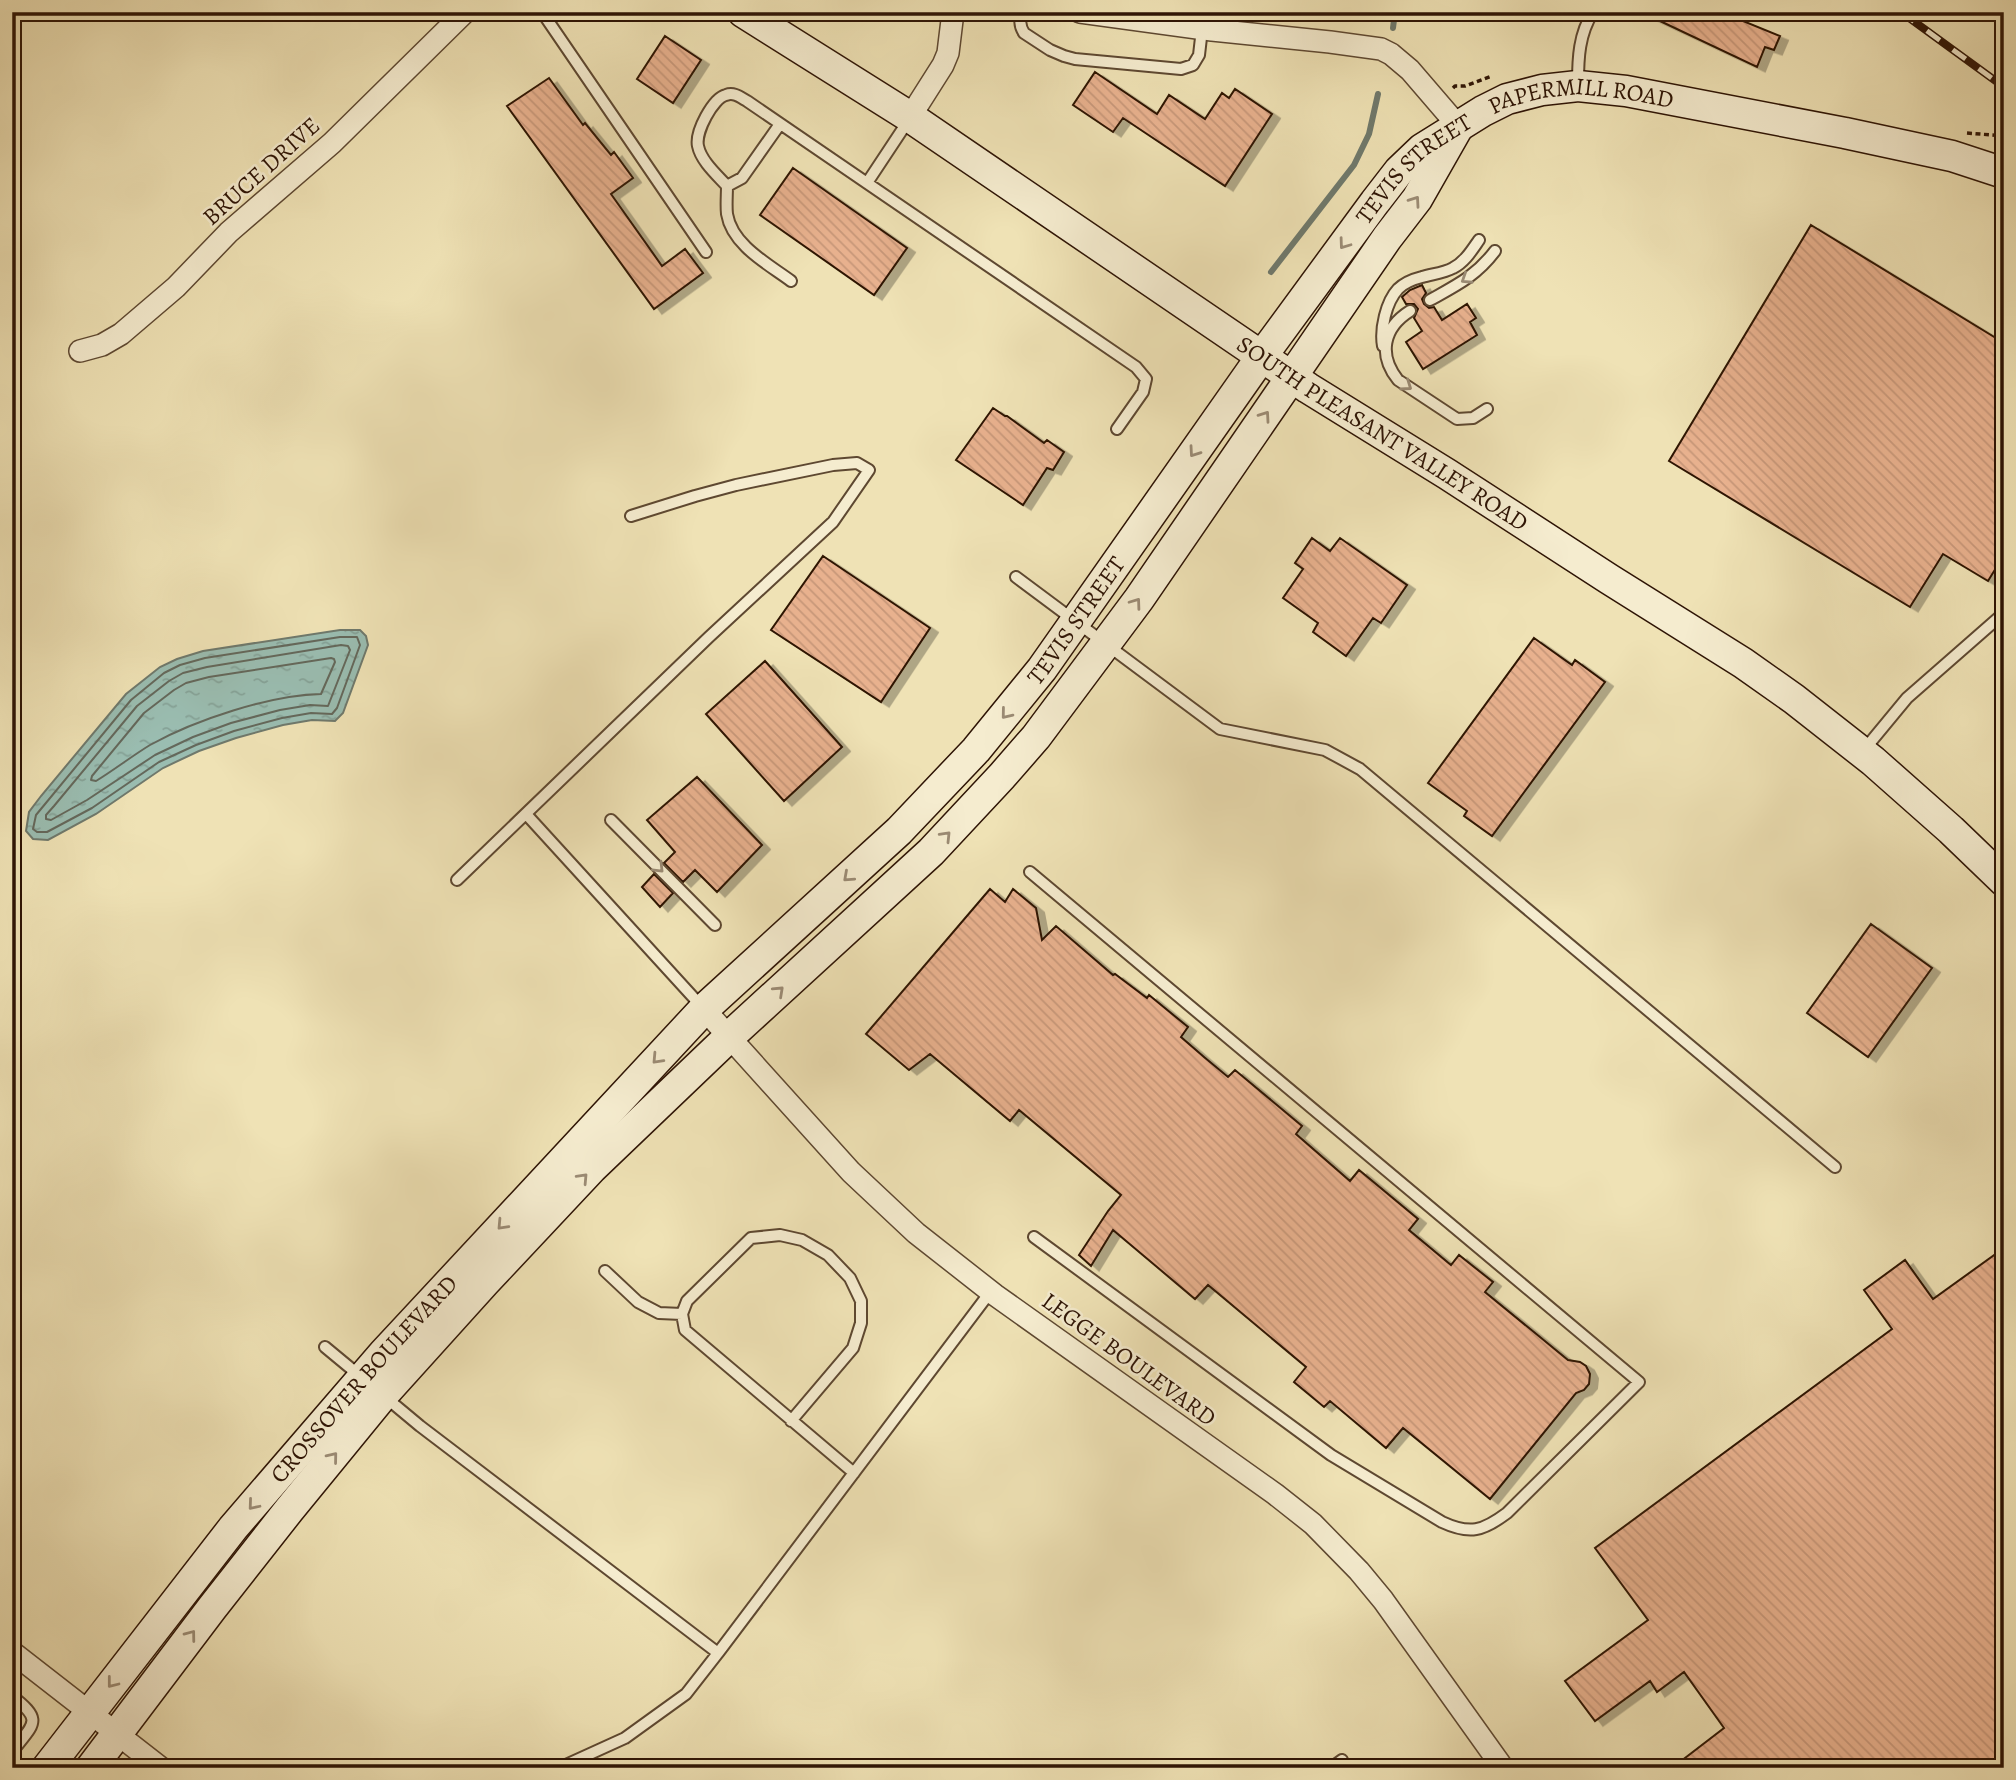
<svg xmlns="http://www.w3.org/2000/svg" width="2016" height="1780" font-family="Alegreya,serif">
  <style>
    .water { fill: url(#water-ripples); stroke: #6f796c; stroke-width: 2 }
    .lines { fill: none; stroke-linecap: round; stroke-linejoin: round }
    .shore { stroke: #64685b; stroke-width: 2 }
    .stream { stroke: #6f796c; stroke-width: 6 }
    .building { fill: url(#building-back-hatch); stroke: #2e1405; stroke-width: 2; filter: url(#shadow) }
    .lane-casing { stroke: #5e4831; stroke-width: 14 }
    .street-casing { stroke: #5e4831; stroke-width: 24 }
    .secondary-casing { stroke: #2e1405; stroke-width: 33 }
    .path { stroke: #2e1405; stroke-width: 3.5; stroke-dasharray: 5 3.5; stroke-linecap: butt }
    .lane { stroke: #f5eccf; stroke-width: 10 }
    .street { stroke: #f5eccf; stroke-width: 21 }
    .secondary { stroke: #f5eccf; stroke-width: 30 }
    .rail-casing { stroke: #2e1405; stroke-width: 8 }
    .rail { stroke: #f5eccf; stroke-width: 5; stroke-dasharray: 16; stroke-linecap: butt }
    .oneway { stroke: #9b8b74 }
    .labels { text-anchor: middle; stroke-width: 5; stroke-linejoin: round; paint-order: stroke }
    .street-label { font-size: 24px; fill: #2e1405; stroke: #f5eccf }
  </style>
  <defs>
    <pattern id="water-ripples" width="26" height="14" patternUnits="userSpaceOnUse" patternTransform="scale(1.75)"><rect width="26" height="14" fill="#9abdb1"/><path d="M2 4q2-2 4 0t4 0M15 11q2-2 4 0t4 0" fill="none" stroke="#85a297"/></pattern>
    <pattern id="building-back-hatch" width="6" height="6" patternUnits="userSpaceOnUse" patternTransform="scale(1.75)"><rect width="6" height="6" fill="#e8b18e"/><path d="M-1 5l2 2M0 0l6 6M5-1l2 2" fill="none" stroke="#c79779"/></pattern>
    <filter id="shadow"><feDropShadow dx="8" dy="4.5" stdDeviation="0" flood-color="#0004"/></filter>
  </defs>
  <rect width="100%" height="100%" fill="#efe2b5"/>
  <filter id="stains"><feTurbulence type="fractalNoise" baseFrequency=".00286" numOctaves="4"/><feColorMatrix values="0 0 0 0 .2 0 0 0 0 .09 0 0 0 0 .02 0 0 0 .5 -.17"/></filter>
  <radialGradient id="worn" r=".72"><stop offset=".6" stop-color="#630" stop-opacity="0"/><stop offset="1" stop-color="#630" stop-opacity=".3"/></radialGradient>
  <path class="water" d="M340,630H360L366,636L368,645L343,713L335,721L312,720L283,725L236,738L199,751L163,768L96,814L48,840L33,839L26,831L29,812L41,796L126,694L160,667L177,659L203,651Z"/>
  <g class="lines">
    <path class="shore" d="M340,637H357L360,645L337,708L332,714L311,713L282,718L234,731L196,745L159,762L92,808L47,832H37L33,829L36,815L131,700L164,673L180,665L205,658Z
      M341,645L348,646L350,650L328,706L310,705L280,710L231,723L193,737L155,755L87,800L51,820L46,819V815L54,806L137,706L169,681L183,673L207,667Z
      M331,658L334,659L335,662L321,694C270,695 195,720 150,745C132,756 114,770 96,781L91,780L92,776L144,713L174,690L186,683L209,677Z"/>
    <path class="stream" d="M1393,28L1395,12
      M1271,272L1354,165L1369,134L1378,94"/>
  </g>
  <path class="building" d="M1641,12H1741L1738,19L1780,36L1774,50L1765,47L1757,67Z
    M665,36L701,60L673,103L637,79Z
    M1095,72L1157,114L1169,95L1205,119L1222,93L1229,98L1235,89L1272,114L1225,186L1123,118L1113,132L1073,105Z
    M549,78L583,125L585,123L611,155L614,152L633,178L611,194L662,266L685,249L703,273L654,309L507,106Z
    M793,168L907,248L874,295L760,215Z
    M1811,225L2004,343V555L1988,581L1943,554L1910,607L1669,461Z
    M1422,285L1426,293L1422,299L1424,304L1429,308L1434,307L1442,320L1467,304L1476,318L1470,322L1477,335L1423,369L1406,342L1422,331L1414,318L1418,309L1414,304H1406L1402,297L1410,290Z
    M993,408L1005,416H1007L1044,443L1047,440L1064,452L1053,470L1047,468L1023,505L956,460Z
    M1312,538L1330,551L1340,538L1407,585L1381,623L1373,618L1346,656L1313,632L1318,623L1283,598L1303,569L1295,563Z
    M823,556L930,628L881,702L771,630Z
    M1534,638L1572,665L1575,660L1605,682L1492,836L1464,816L1467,811L1428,783Z
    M765,661L842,747L784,801L706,714Z
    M697,777L762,845L717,892L695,870L683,882L664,863L675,852L647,820Z
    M654,874L673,893L660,907L642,887Z
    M990,889L1005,902L1013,889L1036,908L1042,940L1056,926L1113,975L1115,974L1147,998L1149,995L1188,1027L1181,1037L1204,1057L1228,1077L1235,1070L1302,1126L1296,1134L1350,1181L1359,1170L1418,1219L1409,1230L1451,1265L1459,1255L1493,1282L1485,1292L1568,1360L1580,1362L1586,1366L1590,1374L1589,1384L1584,1390L1576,1393L1490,1499L1403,1428L1386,1448L1330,1401L1324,1407L1294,1382L1306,1367L1208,1285L1195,1299L1113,1230L1091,1266L1079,1255L1108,1211L1121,1195L1019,1110L1010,1121L930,1054L909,1070L866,1034Z
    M1871,924L1932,968L1868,1057L1807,1013Z
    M2004,1248V1757L1990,1768H1672L1724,1728L1684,1672L1657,1692L1650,1681L1595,1721L1565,1681L1648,1620L1595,1548L1892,1329L1864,1290L1905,1260L1933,1299Z"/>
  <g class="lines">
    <defs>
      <path id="lane" d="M441,12L453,24
        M542,12L706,252
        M1022,12C1020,20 1019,25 1024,33L1050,50L1064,56L1075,59L1181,69L1193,65L1199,55L1202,29
        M1578,83C1578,58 1579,34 1593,12
        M867,183L910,118
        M727,186L742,178L780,124
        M791,281C768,264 732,245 727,214C726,205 727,195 727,186C717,175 701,161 698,146C695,132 713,98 726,95C734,92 740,97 747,101L1136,367L1146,379L1143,392L1117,429
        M1430,300C1457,285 1476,276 1495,251
        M1410,311C1383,328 1378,355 1398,380L1457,419L1473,418L1487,409
        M1383,346C1380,329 1386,302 1398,289C1404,283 1414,279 1422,277C1432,274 1444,273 1453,268C1465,262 1472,250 1479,240
        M1016,577L1220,729L1325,750L1360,769L1835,1167
        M1864,750L1907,698L2004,613
        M526,814L703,1008
        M611,820L715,925
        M1030,872L1639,1382L1507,1513C1483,1531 1470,1535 1442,1522L1331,1455L1034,1237
        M457,880L709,637L833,522L869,470L857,463L833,465L736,485L695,496L631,516
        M605,1271L638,1302L659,1313L682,1314
        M325,1347L360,1376
        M384,1396L420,1426L718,1653L991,1291
        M791,1421L853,1348L861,1323V1301L850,1278L828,1255L802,1240L780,1235L751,1238L687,1301L682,1314L685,1330L854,1473
        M12,1696C44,1721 34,1723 12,1752
        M559,1768L625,1738L686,1694L718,1653
        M1331,1768L1342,1760"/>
      <path id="street" d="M1080,12L1212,30L1330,42L1381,49L1391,54L1410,70L1459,127
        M910,117L943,65L948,53L953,12
        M80,351L102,345L121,334L176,287L229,232L332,143L465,12
        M704,1009L851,1172L916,1233L995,1295L1275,1494L1313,1524L1359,1571L1383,1600L1503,1768
        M12,1652L161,1768"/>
      <g id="secondary">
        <path id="s1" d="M743,12L910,117L1308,388L1447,474L1609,579L1743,663L1794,699L1873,761L1951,830L2004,881"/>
        <path id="s2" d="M47,1768L233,1528L383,1354L704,1009L899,831L976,750L1042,669L1262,356L1375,202L1399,171L1422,149L1483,111L1507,99L1542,90L1578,86L1626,91L1845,133L1952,156L2004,173"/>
        <path d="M91,1768L212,1608L289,1510L383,1395L485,1282L592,1168L729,1037L931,852L1002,776L1036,737L1139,599L1387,238L1417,199L1458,127"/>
      </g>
    </defs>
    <use href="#lane" class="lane-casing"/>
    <use href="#street" class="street-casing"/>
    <use href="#secondary" class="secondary-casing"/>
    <path class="path" d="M1990,12L2004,22
      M1453,88L1455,86H1465L1492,76
      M1967,133L2004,136"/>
    <use href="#lane" class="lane"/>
    <use href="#street" class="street"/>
    <use href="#secondary" class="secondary"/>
    <defs>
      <path id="rail" d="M1901,12L2004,87"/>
    </defs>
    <use href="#rail" class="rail-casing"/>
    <use href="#rail" class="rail"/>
  </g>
  <defs><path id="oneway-chevron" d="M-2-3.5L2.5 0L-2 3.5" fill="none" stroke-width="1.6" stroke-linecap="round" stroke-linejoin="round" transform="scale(1.75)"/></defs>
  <g class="oneway">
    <use href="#oneway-chevron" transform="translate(1415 201) rotate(-55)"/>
    <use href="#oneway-chevron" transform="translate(1344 244) rotate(126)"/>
    <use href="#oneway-chevron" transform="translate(1466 279) rotate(147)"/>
    <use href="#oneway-chevron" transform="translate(1407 386) rotate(35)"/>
    <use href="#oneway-chevron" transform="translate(1265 416) rotate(-55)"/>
    <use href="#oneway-chevron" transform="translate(1194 452) rotate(125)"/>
    <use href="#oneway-chevron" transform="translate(1136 603) rotate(-54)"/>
    <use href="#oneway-chevron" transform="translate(1006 714) rotate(129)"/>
    <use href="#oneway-chevron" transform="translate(946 836) rotate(-46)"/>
    <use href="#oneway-chevron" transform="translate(659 868) rotate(45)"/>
    <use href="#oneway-chevron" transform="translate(848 877) rotate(138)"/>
    <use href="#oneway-chevron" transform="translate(779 991) rotate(-43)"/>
    <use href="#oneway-chevron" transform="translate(657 1059) rotate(133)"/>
    <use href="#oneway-chevron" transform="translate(583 1178) rotate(-47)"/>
    <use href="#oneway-chevron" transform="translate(502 1225) rotate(133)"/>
    <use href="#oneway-chevron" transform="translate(333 1457) rotate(-51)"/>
    <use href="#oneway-chevron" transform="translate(253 1505) rotate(130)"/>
    <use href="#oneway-chevron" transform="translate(191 1635) rotate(-53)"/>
    <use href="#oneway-chevron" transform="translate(112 1683) rotate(128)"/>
  </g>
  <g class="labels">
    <g class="street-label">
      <text dy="8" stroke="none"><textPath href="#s2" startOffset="2303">PAPERMILL ROAD</textPath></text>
      <text transform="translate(261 171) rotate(-42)" y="8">BRUCE DRIVE</text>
      <text dy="8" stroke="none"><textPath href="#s2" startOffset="2110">TEVIS STREET</textPath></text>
      <text dy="8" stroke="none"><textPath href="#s1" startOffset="766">SOUTH PLEASANT VALLEY ROAD</textPath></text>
      <text dy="8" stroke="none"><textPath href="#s2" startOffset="1544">TEVIS STREET</textPath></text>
      <text transform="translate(1129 1359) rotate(36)" y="8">LEGGE BOULEVARD</text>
      <text dy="8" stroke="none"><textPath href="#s2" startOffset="502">CROSSOVER BOULEVARD</textPath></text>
    </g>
  </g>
  <rect width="2016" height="1780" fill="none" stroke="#efe2b5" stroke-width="42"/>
  <rect x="14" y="14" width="1988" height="1752" fill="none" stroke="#2e1405" stroke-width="3.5"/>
  <rect x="21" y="21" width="1974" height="1738" fill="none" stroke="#2e1405" stroke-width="2"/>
  <rect width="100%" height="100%" filter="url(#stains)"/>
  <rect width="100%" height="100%" fill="url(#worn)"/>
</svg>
